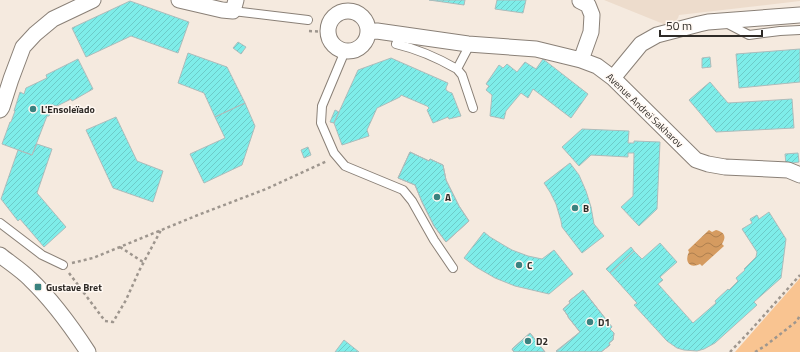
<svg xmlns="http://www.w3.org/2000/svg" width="800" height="352" font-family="'Titillium Web',sans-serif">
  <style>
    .built { fill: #eddccc }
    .park { fill: #f9c491 }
    .water { fill: url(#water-waves) }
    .building { fill: url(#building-hatch); stroke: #acbcbb }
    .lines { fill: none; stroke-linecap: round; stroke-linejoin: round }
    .service-casing { stroke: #8a8077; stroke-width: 10 }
    .minor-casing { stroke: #8a8077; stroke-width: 17 }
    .path { stroke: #9e968e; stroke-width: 2.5; stroke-dasharray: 3 3; stroke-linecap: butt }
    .service { stroke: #fff; stroke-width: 8 }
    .minor { stroke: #fff; stroke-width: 15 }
    .poi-dot { fill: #3a827f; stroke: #fff8f2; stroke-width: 1.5 }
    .labels { text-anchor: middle; stroke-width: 3; stroke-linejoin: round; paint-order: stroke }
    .poi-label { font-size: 10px; font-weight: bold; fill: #2e2a26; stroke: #fff8f2; text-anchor: start }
    .street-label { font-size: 10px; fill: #2e2a26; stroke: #fff8f2 }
  </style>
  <defs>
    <pattern id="water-waves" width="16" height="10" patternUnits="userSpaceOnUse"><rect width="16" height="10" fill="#d59b60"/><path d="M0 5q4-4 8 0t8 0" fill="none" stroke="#ad7f4f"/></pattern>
    <pattern id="building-hatch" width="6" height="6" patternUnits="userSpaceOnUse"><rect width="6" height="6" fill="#7eede9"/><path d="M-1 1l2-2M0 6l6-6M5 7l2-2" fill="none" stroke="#6dcbc8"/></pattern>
  </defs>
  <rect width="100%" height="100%" fill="#f5eadf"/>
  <path class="built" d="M604,0H800V1L679,15L678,18L671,27Z"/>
  <path class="park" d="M800,278V352H735Z"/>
  <path class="water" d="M709,230L712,232L716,230C724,232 727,236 722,244L724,246L702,266L700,264C690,269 684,262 689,252L688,250Z"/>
  <path class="building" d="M429,0H465L464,5Z
    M497,0H526L523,13L495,9Z
    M130,1L189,22L178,53L131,36L86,57L72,28Z
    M238,42L246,47L241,54L233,48Z
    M800,49V82L739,88L736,54Z
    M188,53L227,67L245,103L215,117L204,93L178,83Z
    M710,57L711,67L702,68V58Z
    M391,58L448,83L446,88V90L449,92L452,93L461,116L449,119L448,117L433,123L427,110L429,108L427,106L401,95L400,97L377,108L367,130L369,136L342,145L334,123L358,70Z
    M78,59L93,89L72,101L71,99L57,106L53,105L49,116H47L32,155L2,144L10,122H11L15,111H14L20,92L24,94L26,88L47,78L46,75Z
    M543,59L588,94L571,118L533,89L528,98L521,93L506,111L504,119L490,116L492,95L486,90L489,86L486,84L499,65L503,68L507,64L517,72L525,62L536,69Z
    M710,82L728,103L792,99L794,128L716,132L689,100Z
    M245,103L255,126L242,165L204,183L190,154L225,138L215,117Z
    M335,110L339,112L334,123L330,122Z
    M116,117L137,161L163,171L153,202L113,188L86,130Z
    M582,129L629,131L628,143H634V141L660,142L657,209L639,226L621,207L633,196L634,153H628V157L591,155L579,166L562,147Z
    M37,144L52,149L37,193L66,227L44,247L20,219L18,221L1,199L18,150L32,155Z
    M308,147L311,155L304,158L301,150Z
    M410,152L429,161L430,159L443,165L446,180L459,206L469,221L446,242L434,226L422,202L415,185L398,178Z
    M410,152L429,161L430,159L443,165L446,180L459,206L469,221L446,242L434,226L422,202L415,185L398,178Z
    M798,153L799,162L786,164L785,154Z
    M570,163L579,175L586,191L591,207L594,224L604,236L582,253L562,227L561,221L556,204L550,192L544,183Z
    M769,212L786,239L781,278L754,302L757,305L715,343L704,349L697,351L684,350L677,348L667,341L634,305L637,303L610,273L634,251L642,259L660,243L677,262L660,277L663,280L658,284L693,323L716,303L715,301L728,289L729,290L738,281L736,278L745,270L744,269L756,257L757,252L742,229L752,223L750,219L757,215L759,219Z
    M484,232L490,237L505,246L512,250L528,256L542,259L554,250L573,274L549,294L515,286L495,278L476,267L464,258Z
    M631,247L634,251L610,273L606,269Z
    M583,290L612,327L610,329L614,333L613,340L609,343L610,345L601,352H556L580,332L568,317V316L563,309L570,303L569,301Z
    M583,290L612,327L610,329L614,333L613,340L609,343L610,345L601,352H557L556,351L580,332L568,317V316L563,309L570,303L569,301Z
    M530,333L545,352H514L512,349Z
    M530,333L545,352H514L512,349Z
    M344,340L359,352H335Z"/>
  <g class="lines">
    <defs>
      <path id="service" d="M233,11L308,20
        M726,23L749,35L780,31L800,30
        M396,44C417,49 438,58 457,69
        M468,44L467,50L457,69L462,75L473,108
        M345,51L322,106L321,123L334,153L345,166L403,190L412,201L434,240L453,268
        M0,223L42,255L63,265"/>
      <path id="minor" d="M179,0L222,10L233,11L236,0
        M580,1L588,5L592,15L591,32L581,60
        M328 31a20 20 0 1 1 40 0a20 20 0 1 1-40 0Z
        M368,32L377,31L468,44L536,49L581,60L597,66L613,78L696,160L708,164L725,167L788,170L800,175
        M613,78L641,44L657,35L699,24L708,22L800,15
        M0,110L2,107L11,79L23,47L35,34L53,19L93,0
        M0,255C10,263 21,270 30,279C52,300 71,326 88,352"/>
    </defs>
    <use href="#service" class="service-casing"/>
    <use href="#minor" class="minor-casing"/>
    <path class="path" d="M309,31L328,32
      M120,247L143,262
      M72,263L93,258L198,215L266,189L327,161
      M69,273L105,321L113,322L126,300L139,271L161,230
      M730,352L750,331L800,275
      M755,352L765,346L797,321L800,315"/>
    <use href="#service" class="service"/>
    <use href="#minor" class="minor"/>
  </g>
  <g class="poi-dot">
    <circle cx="33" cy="109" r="4"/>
    <circle cx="437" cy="197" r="4"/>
    <circle cx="575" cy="208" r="4"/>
    <circle cx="519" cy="265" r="4"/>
    <rect x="34" y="283" width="8" height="8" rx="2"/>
    <circle cx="590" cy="322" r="4"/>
    <circle cx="528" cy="341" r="4"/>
  </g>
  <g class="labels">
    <g class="poi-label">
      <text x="41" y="113">L'Ensoleïado</text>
      <text x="445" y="201">A</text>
      <text x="583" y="212">B</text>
      <text x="527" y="269">C</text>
      <text x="46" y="291">Gustave Bret</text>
      <text x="598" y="326">D1</text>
      <text x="536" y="345">D2</text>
    </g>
    <g class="street-label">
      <text transform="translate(645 110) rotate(44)" y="4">Avenue Andreï Sakharov</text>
    </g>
  </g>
  <path d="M660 30v6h102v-6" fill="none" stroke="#2e2a26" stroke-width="2"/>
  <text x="666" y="30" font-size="12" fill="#2e2a26" stroke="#fff8f2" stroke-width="3" paint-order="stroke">50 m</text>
</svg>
